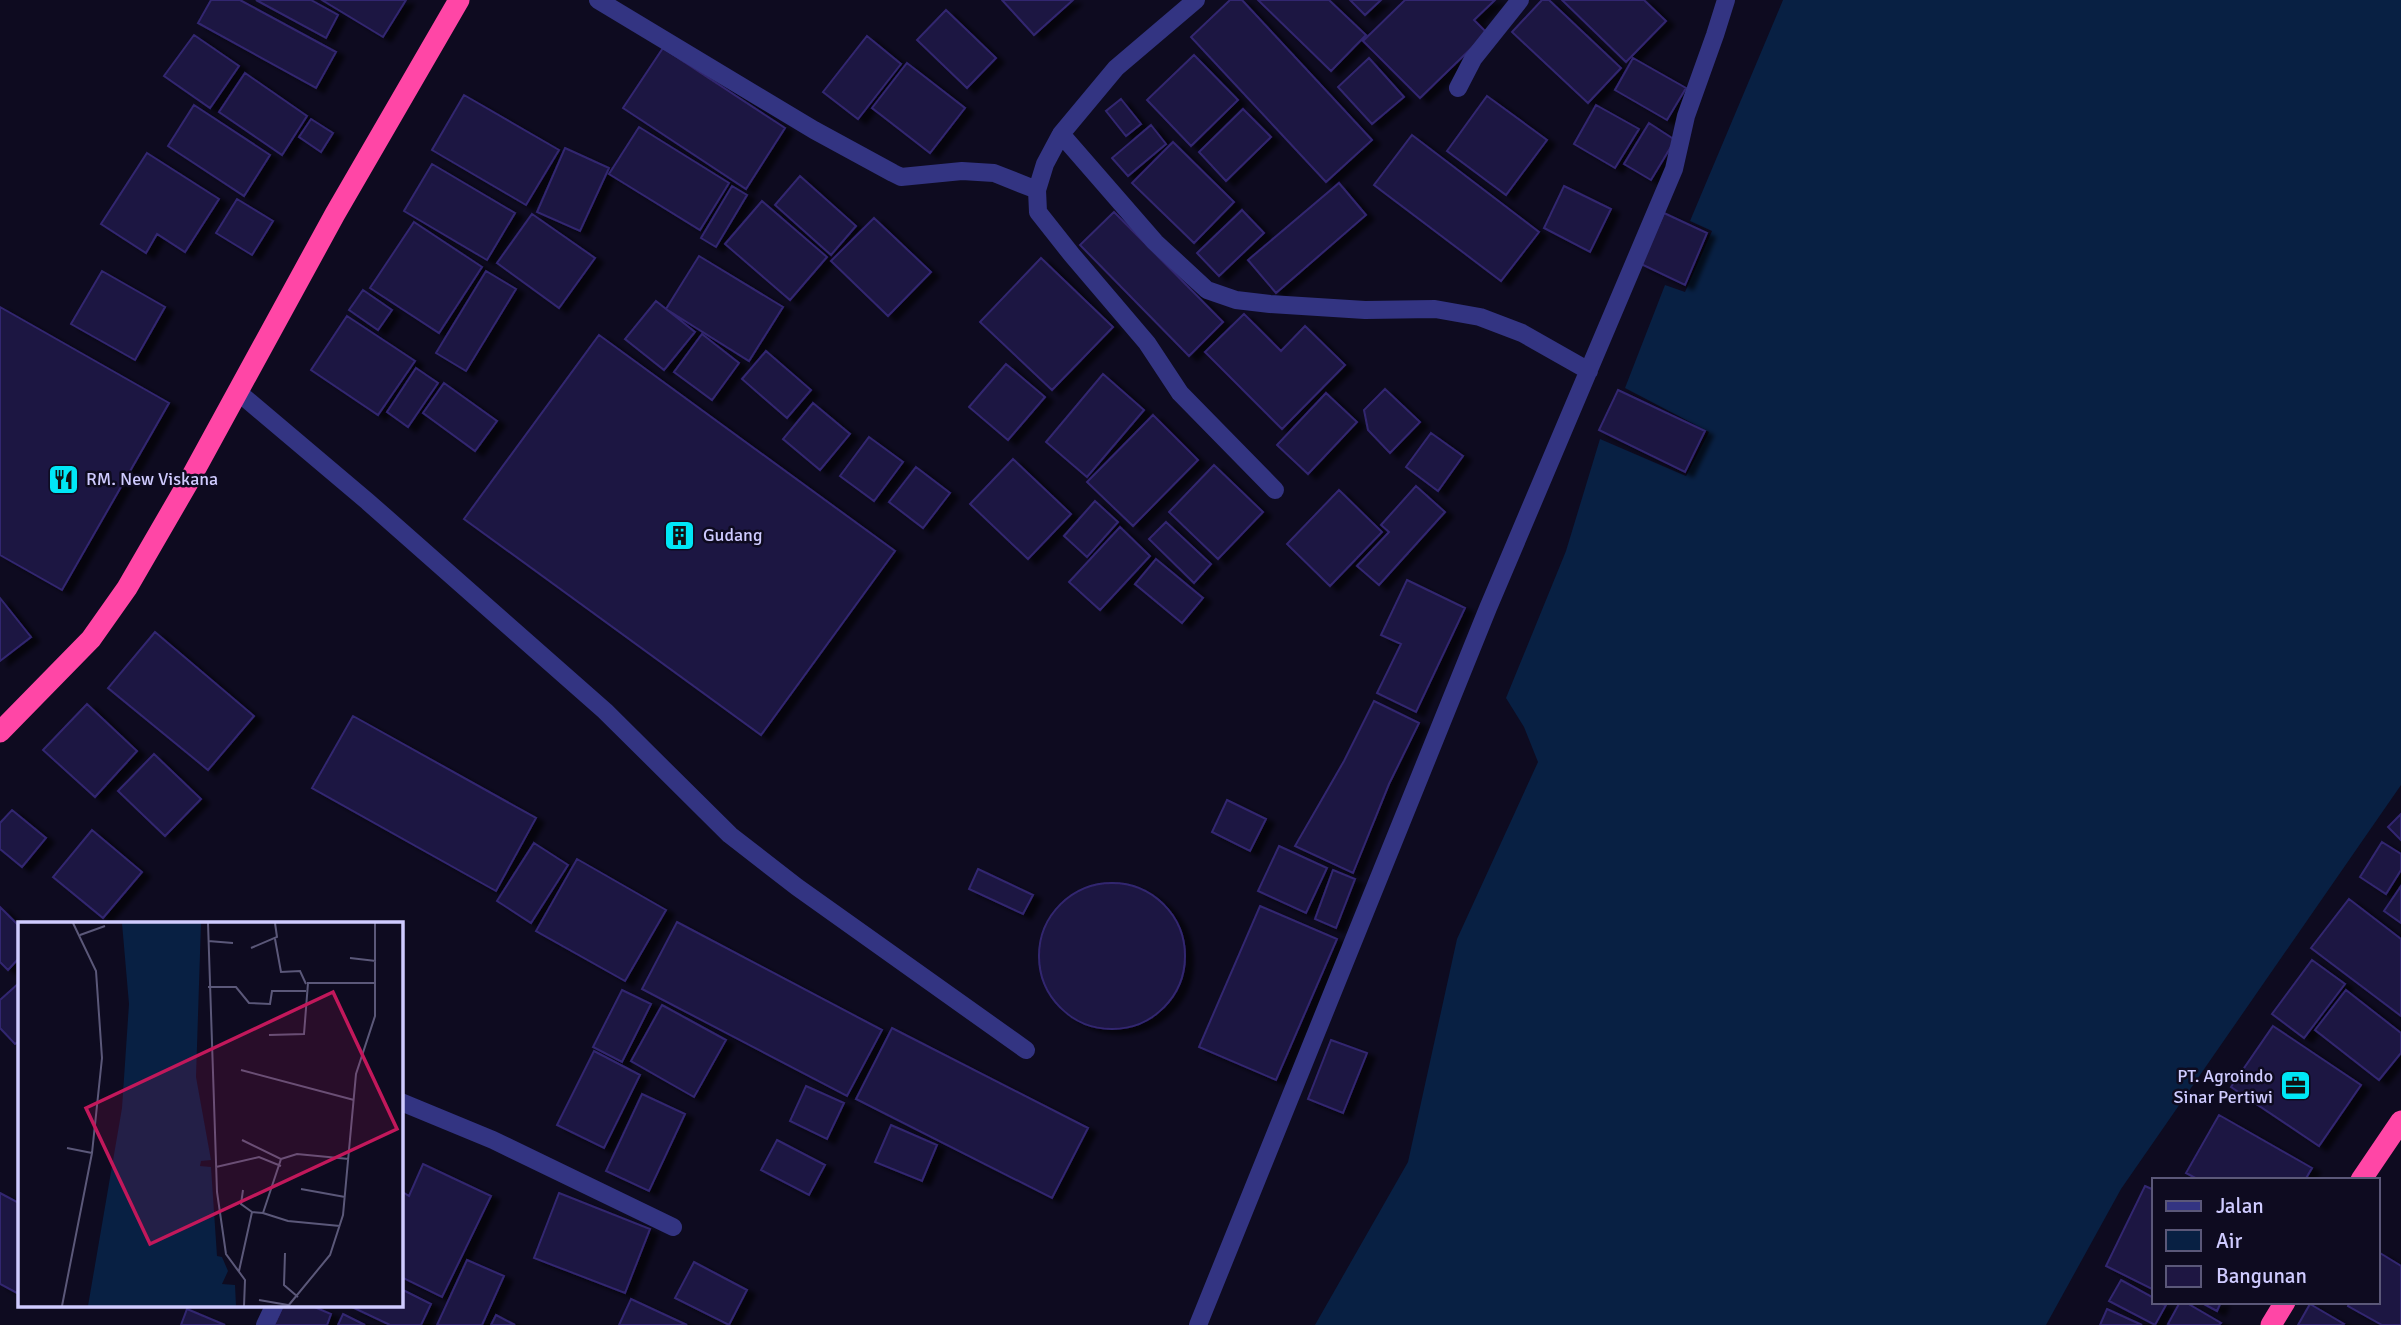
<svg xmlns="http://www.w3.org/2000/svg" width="2401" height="1325" font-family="Signika,sans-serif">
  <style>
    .water { fill: #082043 }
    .building { fill: #1e1642; stroke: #322770; stroke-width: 2; filter: url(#shadow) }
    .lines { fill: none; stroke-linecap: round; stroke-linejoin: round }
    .minor { stroke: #333482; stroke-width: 18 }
    .highway { stroke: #ff46a6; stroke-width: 21 }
    .labels { text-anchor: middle; stroke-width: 5; stroke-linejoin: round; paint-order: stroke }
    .poi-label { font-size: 18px; fill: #cfcbff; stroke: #0e0b20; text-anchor: start }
    .inset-road { fill: none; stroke: #5b5879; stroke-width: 2 }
    .view { fill: #c2185b; fill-opacity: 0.15; stroke: #c2185b; stroke-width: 3.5 }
    .inset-edge { fill: none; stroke: #cfcbff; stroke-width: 3.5 }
  </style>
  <defs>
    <filter id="shadow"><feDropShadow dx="8" dy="4.5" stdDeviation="2" flood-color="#0009"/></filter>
  </defs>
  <rect width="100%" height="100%" fill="#0e0b20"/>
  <path class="water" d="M1783,0H2401V785L2121,1189L2046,1325H1315L1408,1162L1457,939L1538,762L1524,727L1506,698L1566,551L1600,439L1686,476L1709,432L1625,388L1665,285L1685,292L1712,231L1690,221Z"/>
  <path class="building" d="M211,0H240L336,52L316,88L198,23Z
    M256,0H311L338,15L326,38Z
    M322,0H406L383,37Z
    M1002,0H1073L1034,35Z
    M1230,0H1242L1372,140L1326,182L1191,37Z
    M1258,0H1329L1366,35L1331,71Z
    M1350,0H1381L1365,15Z
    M1405,0H1495L1474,20L1487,33L1420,98L1363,41Z
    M1542,0H1549L1621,68L1588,103L1512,32Z
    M1562,0H1644L1666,21L1626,62Z
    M946,10L996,58L967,88L917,40Z
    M194,35L239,66L210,108L164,76Z
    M867,36L901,64L858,119L823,92Z
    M663,48L785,128L746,189L623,108Z
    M1194,55L1238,100L1191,146L1147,100Z
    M1369,58L1404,97L1372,124L1338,87Z
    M1633,58L1686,88L1667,120L1615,90Z
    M907,63L965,108L930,153L872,108Z
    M245,73L307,116L282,155L219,112Z
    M464,95L559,150L526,205L432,150Z
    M1487,96L1547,140L1506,195L1447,151Z
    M1121,99L1141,124L1126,136L1106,111Z
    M194,105L270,155L244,196L168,146Z
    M1596,105L1639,129L1615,168L1574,144Z
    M1243,109L1271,137L1226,181L1199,152Z
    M311,119L333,133L321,152L299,137Z
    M1649,123L1675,140L1651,180L1624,164Z
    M1151,125L1166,144L1128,176L1112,158Z
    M639,127L729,183L700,230L609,174Z
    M1412,135L1539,232L1501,281L1374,185Z
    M1173,142L1234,202L1194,243L1132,183Z
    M565,148L609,168L580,231L537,212Z
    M147,153L219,199L185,252L157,234L146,253L101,224Z
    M432,164L515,213L487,260L404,211Z
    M800,176L856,226L831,255L775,205Z
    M1339,183L1366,215L1276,293L1248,260Z
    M732,186L747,195L716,247L701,238Z
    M1564,186L1611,209L1590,252L1544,228Z
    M237,199L273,221L252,255L216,233Z
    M762,201L827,257L790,300L725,244Z
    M1242,210L1264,233L1219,276L1197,253Z
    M1114,212L1223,322L1189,356L1080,245Z
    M1664,213L1707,233L1685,285L1641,264Z
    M532,214L595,258L559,308L497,263Z
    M874,218L931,272L888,316L831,261Z
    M414,222L482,267L439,333L370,288Z
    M699,256L783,307L749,361L666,309Z
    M1041,258L1113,327L1052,390L980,322Z
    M102,271L165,307L135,360L71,324Z
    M486,271L516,289L466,371L436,353Z
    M363,290L392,310L378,330L349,310Z
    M656,301L695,332L664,370L625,339Z
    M0,307L169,403L62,590L0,555Z
    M1244,314L1281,351L1305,326L1345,365L1282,429L1205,352Z
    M347,316L415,361L378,415L311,370Z
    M702,334L739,363L712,400L674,372Z
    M599,335L895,551L761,735L464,519Z
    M766,351L811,390L787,418L742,379Z
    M1006,364L1045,397L1008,440L969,407Z
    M416,368L438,383L408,427L387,412Z
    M1103,374L1144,410L1087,477L1046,442Z
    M444,383L497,421L475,451L423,413Z
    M1385,389L1420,422L1390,453L1368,430L1364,410Z
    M1618,390L1705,431L1685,472L1599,430Z
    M1326,393L1357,422L1308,474L1277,445Z
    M813,403L850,434L820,470L783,439Z
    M1153,415L1198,460L1133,526L1087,482Z
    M1431,433L1463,456L1438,491L1406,467Z
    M869,437L903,462L874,501L840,476Z
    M1013,459L1071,514L1028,559L970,504Z
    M1214,465L1263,512L1218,559L1169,512Z
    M916,467L950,493L923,528L889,502Z
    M1416,486L1445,512L1379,585L1357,566L1389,532L1381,525Z
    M1339,490L1382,532L1330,586L1287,544Z
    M1095,501L1118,522L1087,557L1064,536Z
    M1166,522L1211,564L1194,583L1149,539Z
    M1120,527L1150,556L1100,610L1069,582Z
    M1156,559L1203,598L1182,623L1135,584Z
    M1407,580L1465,608L1416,712L1377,693L1401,644L1381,635Z
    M0,598L31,637L0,661Z
    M155,632L254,716L208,770L108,688Z
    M1374,701L1419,723L1389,784L1353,873L1295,846L1344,761Z
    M87,704L137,751L95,797L43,750Z
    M353,716L536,818L496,891L312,788Z
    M154,754L201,799L165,836L118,791Z
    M1227,800L1266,819L1250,851L1212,832Z
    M12,810L46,838L22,867L0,849V823Z
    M2401,814V840L2388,827Z
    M92,830L142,872L103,918L53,877Z
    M2382,842L2401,854V870L2386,894L2360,877Z
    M534,843L568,865L531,923L497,901Z
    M1279,846L1327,868L1306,913L1258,891Z
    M577,859L666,910L625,981L536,931Z
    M978,869L1033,895L1023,914L969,889Z
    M1333,870L1355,879L1336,928L1315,919Z
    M1039 956a73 73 0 1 1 146 0a73 73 0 1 1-146 0Z
    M2401,886V923L2384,911Z
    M2349,899L2401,939V1016L2311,948Z
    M1260,906L1337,939L1276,1080L1199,1047Z
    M0,907L19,926V958L8,970L0,962Z
    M677,922L882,1030L847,1096L642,989Z
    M2312,960L2345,984L2304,1038L2272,1014Z
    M19,983V1041L15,1044L0,1028V1000Z
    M622,990L651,1004L622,1062L593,1047Z
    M2346,990L2401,1033V1053L2379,1080L2315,1030Z
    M662,1005L726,1040L694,1097L631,1061Z
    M2273,1026L2361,1085L2319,1146L2231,1087Z
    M892,1028L1088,1128L1052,1198L856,1099Z
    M1331,1040L1367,1053L1343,1113L1308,1099Z
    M594,1051L640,1075L604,1148L557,1125Z
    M806,1086L844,1103L827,1139L790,1121Z
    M642,1094L685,1114L649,1191L606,1171Z
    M2219,1115L2312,1168L2305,1180H2199L2186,1173Z
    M891,1125L937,1145L922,1181L875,1162Z
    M777,1140L825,1165L809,1195L761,1170Z
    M423,1164L491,1196L442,1297L401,1277V1191L409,1196Z
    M2145,1186L2154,1190V1290L2106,1266Z
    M0,1193L19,1203V1294L0,1284Z
    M559,1193L650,1229L625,1293L534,1258Z
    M2380,1253L2401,1266V1325H2382L2348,1306L2350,1302H2378Z
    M467,1260L504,1276L482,1325H437Z
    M694,1262L747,1290L729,1325L675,1298Z
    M2121,1280L2154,1298V1302L2166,1305L2155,1325L2109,1301Z
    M401,1289L431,1304L421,1325H390L352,1307L401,1306Z
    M631,1299L687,1325H619Z
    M2180,1302H2185L2221,1323L2219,1325H2170L2168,1324Z
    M2200,1302H2221L2217,1311Z
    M2310,1304L2344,1324L2343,1325H2298Z
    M283,1306H312L331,1314L327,1325H274Z
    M187,1309L225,1325H181Z
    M2107,1309L2142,1325H2100Z
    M343,1314L365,1325H338Z
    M496,1315L515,1325H491Z"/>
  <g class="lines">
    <path class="minor" d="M598,0L814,130L893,173L901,177L962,171L994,173L1037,190
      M1196,0L1116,68L1061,134L1045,164L1037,190L1038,212L1072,255L1147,343L1180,393L1275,490
      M1458,88L1473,59L1520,0
      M1061,134L1155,242L1207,290L1236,300L1270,304L1365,310L1435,309L1480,317L1522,333L1589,371
      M238,392L367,501L605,711L730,835L797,887L1026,1050
      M401,1102L493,1140L673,1227
      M265,1325L274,1306
      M1198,1325L1488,608L1674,169L1686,116L1715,35L1726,0"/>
    <path class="highway" d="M0,732L91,639L127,588L189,481L335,214L459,0
      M2361,1180L2401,1121
      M2271,1325L2285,1302"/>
  </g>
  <defs>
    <symbol id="restaurant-square" viewBox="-11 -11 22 22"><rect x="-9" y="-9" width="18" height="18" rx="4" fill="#00e7f6" stroke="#0e0b20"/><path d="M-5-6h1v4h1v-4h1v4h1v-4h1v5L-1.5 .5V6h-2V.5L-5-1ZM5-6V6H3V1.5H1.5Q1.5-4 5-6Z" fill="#111"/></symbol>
    <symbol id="building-square" viewBox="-11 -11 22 22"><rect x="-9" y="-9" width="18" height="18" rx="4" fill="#00e7f6" stroke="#0e0b20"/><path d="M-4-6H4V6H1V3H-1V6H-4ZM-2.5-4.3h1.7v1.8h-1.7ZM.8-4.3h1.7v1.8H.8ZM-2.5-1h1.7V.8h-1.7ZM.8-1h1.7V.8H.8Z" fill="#111"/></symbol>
    <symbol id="office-square" viewBox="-11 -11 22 22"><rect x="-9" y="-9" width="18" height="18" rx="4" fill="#00e7f6" stroke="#0e0b20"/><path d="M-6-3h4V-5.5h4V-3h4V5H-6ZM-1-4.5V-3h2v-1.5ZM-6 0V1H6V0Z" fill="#111"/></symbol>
  </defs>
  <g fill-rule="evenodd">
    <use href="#restaurant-square" x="46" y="462" width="35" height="35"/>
    <use href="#building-square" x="662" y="518" width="35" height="35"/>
    <use href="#office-square" x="2278" y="1068" width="35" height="35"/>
  </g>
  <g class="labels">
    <g class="poi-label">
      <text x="86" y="485">RM. New Viskana</text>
      <text x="703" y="541">Gudang</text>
      <text x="2273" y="1082" text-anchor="end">PT. Agroindo<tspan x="2273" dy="21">Sinar Pertiwi</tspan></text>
    </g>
  </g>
  <g transform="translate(18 922)">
    <rect width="385" height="385" fill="#0e0b20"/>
    <path d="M104,1H183L178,155L193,238L183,239L182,244L193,245L199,334L204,335L210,349L204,362L217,363L218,384H70L104,186L111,82Z" fill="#082043"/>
    <path class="inset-road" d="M190,1L199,270L208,332L227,358L226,384M62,13L87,4M257,17L263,50L282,49L288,62M190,19L215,21M233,26L259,15L257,1M332,36L358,39M190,65H218L231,81L252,82L254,69H288M251,113L286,112L290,61H358M223,148L336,178M224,218L263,237L245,291L270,299L322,304M49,226L74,231M263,237L279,232L331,237M198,245L241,235L263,244M283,267L327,275M225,268L223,282L234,290M267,331L266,363L280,375M221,349L234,290L245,291M241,378L270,383M44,384L74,231L84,136L78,49L55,1M270,384L312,333L325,293L338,152L357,94V1"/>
    <path class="view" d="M315,70L379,207L132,322L68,186Z"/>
    <rect width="385" height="385" class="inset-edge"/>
  </g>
  <rect x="2152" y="1178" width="228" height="126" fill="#0e0b20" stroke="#5b5879" stroke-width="2"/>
  <rect x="2166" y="1201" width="35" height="10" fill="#333482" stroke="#5b5879" stroke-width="2"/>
  <text x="2216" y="1213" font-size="21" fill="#cfcbff">Jalan</text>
  <rect x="2166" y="1230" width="35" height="21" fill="#082043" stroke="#5b5879" stroke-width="2"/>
  <text x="2216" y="1248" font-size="21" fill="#cfcbff">Air</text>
  <rect x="2166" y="1266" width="35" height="21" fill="#1e1642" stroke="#5b5879" stroke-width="2"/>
  <text x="2216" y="1283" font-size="21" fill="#cfcbff">Bangunan</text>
</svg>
